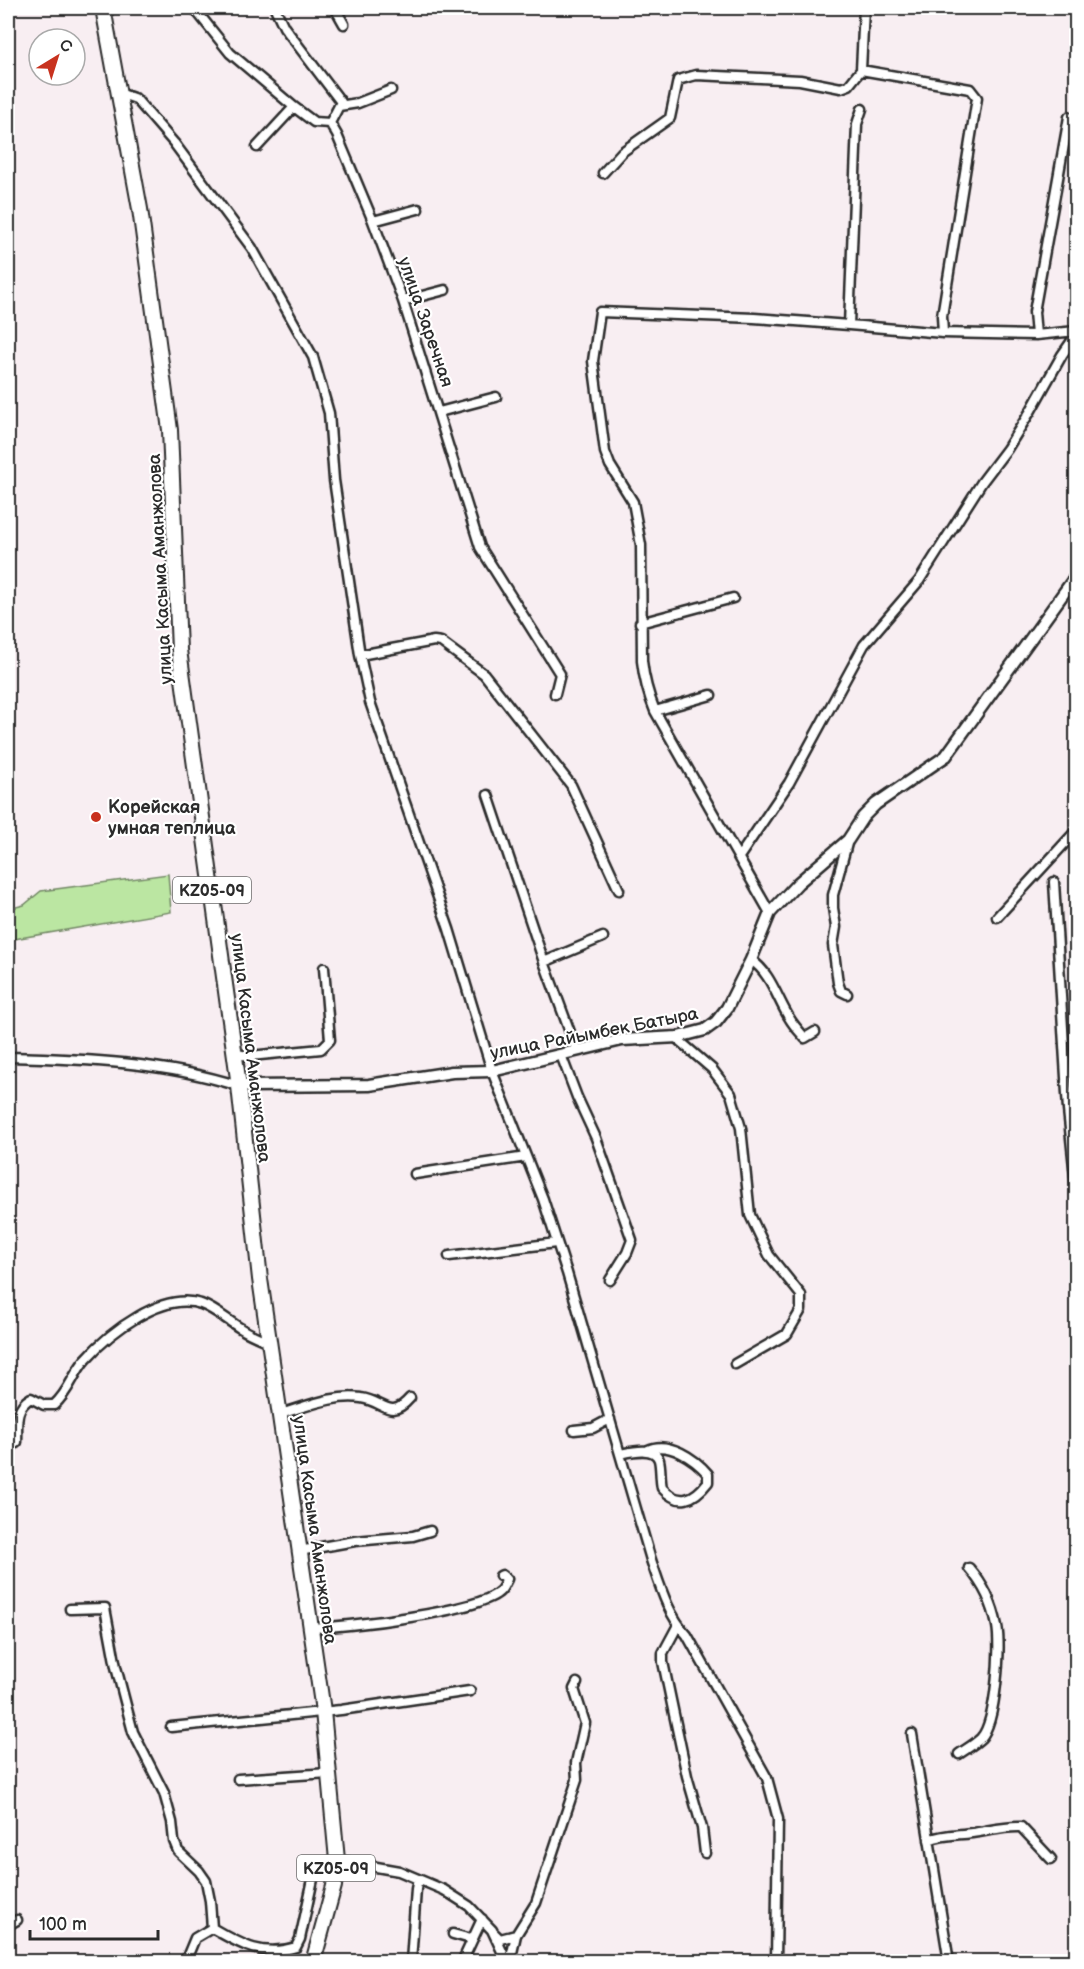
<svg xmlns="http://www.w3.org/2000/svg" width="1084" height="1969" font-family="'Balsamiq Sans',sans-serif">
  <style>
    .green { fill: #bbe6a2; stroke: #738866; stroke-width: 1.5 }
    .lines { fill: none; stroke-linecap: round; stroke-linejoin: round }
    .minor-casing { stroke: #2b2b2b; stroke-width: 13 }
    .tertiary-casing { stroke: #2b2b2b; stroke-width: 15 }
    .primary-casing { stroke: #2b2b2b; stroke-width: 18 }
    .minor { stroke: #fff; stroke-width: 8 }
    .tertiary { stroke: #fff; stroke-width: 10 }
    .primary { stroke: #fff; stroke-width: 14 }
    .poi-dot { fill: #c8321e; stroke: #fff; stroke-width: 2 }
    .labels { text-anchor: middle; stroke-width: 4.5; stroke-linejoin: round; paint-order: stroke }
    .shield { fill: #fff; stroke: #6b6b6b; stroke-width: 1.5 }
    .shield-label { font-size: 16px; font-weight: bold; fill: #2b2b2b }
    .street-label { font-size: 18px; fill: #2b2b2b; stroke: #fff }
    .poi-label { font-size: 18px; font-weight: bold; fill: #2b2b2b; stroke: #fff; text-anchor: start }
  </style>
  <rect width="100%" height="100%" fill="#f8eef2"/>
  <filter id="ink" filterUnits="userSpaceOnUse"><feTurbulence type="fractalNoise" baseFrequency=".0167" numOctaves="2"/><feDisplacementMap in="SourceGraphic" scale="12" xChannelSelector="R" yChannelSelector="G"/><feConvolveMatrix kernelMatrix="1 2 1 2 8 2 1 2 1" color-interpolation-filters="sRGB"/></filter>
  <g filter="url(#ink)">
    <path class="green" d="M168,874L171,912L8,940V909L24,905L41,891Z"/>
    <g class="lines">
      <defs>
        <path id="minor" d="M194,8L230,53L294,107L314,122L330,123L337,135L373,221L403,301L480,547L560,674L555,694
          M275,8L284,27L341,102L330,123
          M335,8L344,24
          M861,70L864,8
          M119,93L136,99L174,143L252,248L313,357L329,413L334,480L360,655L370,702L449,929L492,1071L543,1199L567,1273L651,1560C660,1586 668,1615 687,1635L767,1778L778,1819L776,1962
          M339,106L358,103L391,90
          M257,147L294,107
          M603,173L622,152L670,118L678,80L696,75L800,80L841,88L849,85L861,70L970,89L977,98L942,316L943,333L849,325
          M373,221L418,209
          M403,301L445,290
          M943,333L1036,335L1034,312L1069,117
          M1036,335L1076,331
          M439,412L496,397
          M640,623L733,598
          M360,655L434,641L441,642L484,674L571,785L619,890
          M655,711L711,695
          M488,795L544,962L577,1051
          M739,857L789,783L864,645L919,581L982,482L1007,449L1030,412L1062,355L1076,335
          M1054,882L1068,1110L1076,1186
          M770,913L655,711C648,694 644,679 642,661L641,545L633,502L610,465L605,452L593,361L600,312L754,318L849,325L857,124L862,109
          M997,917L1076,831
          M751,960C771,973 777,999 790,1019C794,1026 800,1032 805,1038L815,1032
          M544,962L603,937
          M847,994L841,991L838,983L833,945L836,927L833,908V895L848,840
          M675,1037L712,1069L731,1094L741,1128L750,1215L769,1255L801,1295V1310L787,1334L735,1364
          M235,1054L250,1056L321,1049L330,1040L324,968
          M561,1055L577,1097L596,1138L632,1240L627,1253L610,1280
          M8,1057C86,1059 163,1062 239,1086
          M415,1174L526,1157
          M449,1256L556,1243
          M280,1414C305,1407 335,1394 361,1398C384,1401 390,1421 410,1398
          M574,1430L593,1428L610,1419
          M8,1449L17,1442C18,1426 13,1408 31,1398L44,1405H54C69,1392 73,1374 85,1360C109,1333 162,1291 201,1304C215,1309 227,1320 240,1328C249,1334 259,1338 269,1342
          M620,1454C630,1452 655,1445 659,1460C661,1467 660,1479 662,1488C679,1507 694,1500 708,1482V1474C695,1459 668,1440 648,1450
          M299,1551L355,1541L413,1536L430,1531
          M70,1609L105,1608L116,1667L133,1732L164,1793L172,1822L174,1841L178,1851L199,1871L206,1881L210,1901L212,1928C240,1944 262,1958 296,1947L300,1939L315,1870L323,1865L337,1860L399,1871L444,1890L469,1906L492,1930L507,1962
          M678,1625L663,1653V1662L687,1776L702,1828L705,1853
          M311,1628C344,1627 480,1612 500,1591C503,1588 505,1583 507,1579L502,1575L500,1576
          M171,1727L341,1710L470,1691
          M912,1734L949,1962
          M959,1754C966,1749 975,1744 981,1738C996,1722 1001,1647 997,1626C993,1605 983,1584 969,1568
          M238,1779L329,1773
          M929,1840C943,1834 958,1835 972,1833C988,1831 1005,1826 1021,1827L1051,1859
          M8,1925L17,1920
          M494,1933L500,1939L516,1935
          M453,1934L471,1939
          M185,1962L195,1938L212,1928
          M411,1962L416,1889L418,1879
          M462,1962L482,1919
          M510,1962L516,1935L536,1903L577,1780L576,1763L585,1723L574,1689L577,1683"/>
        <path id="tertiary" d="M239,1086L369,1085L452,1072L492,1071L622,1040L678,1037L705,1030L716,1022L727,1008L751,960L770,913L798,883L848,840L863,817L876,804L946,756L1076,576"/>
        <path id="primary" d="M103,8L140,209L170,430L179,650L239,1086L260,1279L323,1711L337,1860L334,1886L313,1962"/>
      </defs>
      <use href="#minor" class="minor-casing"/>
      <use href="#tertiary" class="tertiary-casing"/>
      <use href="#primary" class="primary-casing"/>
      <use href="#minor" class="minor"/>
      <use href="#tertiary" class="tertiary"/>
      <use href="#primary" class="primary"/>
    </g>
  </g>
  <circle class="poi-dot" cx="96" cy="817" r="6"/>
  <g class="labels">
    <g class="shield">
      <rect x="173" y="877" width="78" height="26" rx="4.5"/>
      <rect x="297" y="1855" width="78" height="26" rx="4.5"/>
    </g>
    <g class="shield-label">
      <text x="212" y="896">KZ05-09</text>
      <text x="336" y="1874">KZ05-09</text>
    </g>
    <g class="street-label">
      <text transform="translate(426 322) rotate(71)" y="6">улица Заречная</text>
      <text transform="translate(160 569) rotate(-93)" y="6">улица Касыма Аманжолова</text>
      <text transform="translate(594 1033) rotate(-11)" y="6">улица Райымбек Батыра</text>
      <text transform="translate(251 1048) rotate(83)" y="6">улица Касыма Аманжолова</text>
      <text transform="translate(315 1530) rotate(82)" y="6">улица Касыма Аманжолова</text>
    </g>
    <g class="poi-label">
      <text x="108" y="813">Корейская<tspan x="108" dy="21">умная теплица</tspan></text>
    </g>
  </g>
  <rect width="1084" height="1969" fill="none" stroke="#fff" stroke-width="30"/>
  <rect x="15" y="15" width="1054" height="1939" fill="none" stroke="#2b2b2b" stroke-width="2" filter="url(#ink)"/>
  <g transform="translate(57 57) rotate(38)"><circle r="28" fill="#ffffff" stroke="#aaaaaa" stroke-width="1.5"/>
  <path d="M0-4.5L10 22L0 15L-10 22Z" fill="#c8321e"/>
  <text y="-9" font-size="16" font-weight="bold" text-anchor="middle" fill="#2b2b2b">С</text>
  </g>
  <path d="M30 1930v9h128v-9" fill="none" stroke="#2b2b2b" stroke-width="3"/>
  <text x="39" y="1930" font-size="18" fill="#2b2b2b" stroke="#ffffff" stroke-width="4.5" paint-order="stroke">100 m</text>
</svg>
